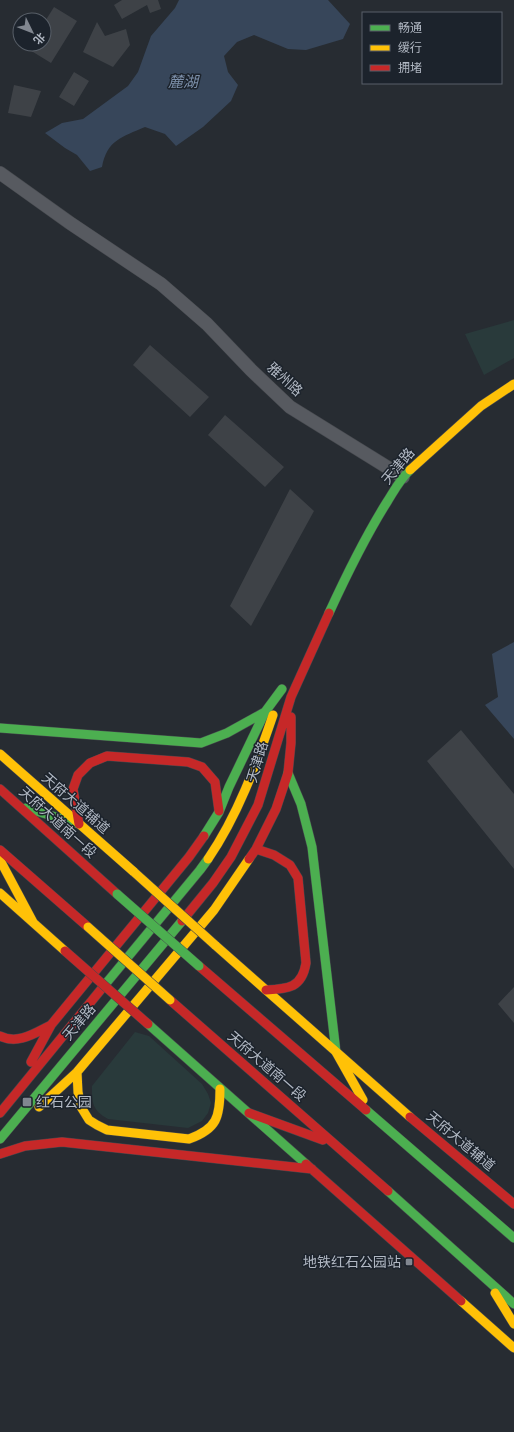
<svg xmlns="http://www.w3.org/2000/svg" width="514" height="1432" font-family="'Asap Condensed','Noto Sans SC',sans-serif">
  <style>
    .green { fill: #293a3b }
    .water { fill: #37465a }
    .building { fill: #3e4247 }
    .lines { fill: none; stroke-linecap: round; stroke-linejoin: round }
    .street-casing { stroke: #45484d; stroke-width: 14 }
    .fast-casing { stroke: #45484d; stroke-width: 10 }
    .slow-casing { stroke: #45484d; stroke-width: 10 }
    .jam-casing { stroke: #45484d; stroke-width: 10 }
    .street { stroke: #575a60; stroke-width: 13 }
    .fast { stroke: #4caf50; stroke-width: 9 }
    .slow { stroke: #ffc107; stroke-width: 9 }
    .jam { stroke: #c62828; stroke-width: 9 }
    .fast-bridge-casing { stroke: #45484d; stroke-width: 10; stroke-linecap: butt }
    .slow-bridge-casing { stroke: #45484d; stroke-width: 10; stroke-linecap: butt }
    .jam-bridge-casing { stroke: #45484d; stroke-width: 10; stroke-linecap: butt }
    .fast-bridge { stroke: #4caf50; stroke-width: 9 }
    .slow-bridge { stroke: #ffc107; stroke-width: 9 }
    .jam-bridge { stroke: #c62828; stroke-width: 9 }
    .poi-dot { fill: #818790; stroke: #1c232c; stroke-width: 1.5 }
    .labels { text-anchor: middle; stroke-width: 3; stroke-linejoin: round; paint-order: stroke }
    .street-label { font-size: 14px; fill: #b1b8c3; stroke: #1c232c }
    .poi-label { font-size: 14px; fill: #b1b8c3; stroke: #1c232c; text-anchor: start }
    .water-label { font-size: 15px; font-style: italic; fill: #7c8fa9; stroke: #1c232c }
  </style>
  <rect width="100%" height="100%" fill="#272c32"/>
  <path class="green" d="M514,320V358L484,375L465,334Z
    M135,1032L149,1036L202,1084L208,1094L211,1103L208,1113L202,1121L188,1128L108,1119C92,1110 92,1103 92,1086Z"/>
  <path class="water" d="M179,0H328L350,24L343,39L306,50L288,49L254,35L237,42L224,56L228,72L238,85L231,101L203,127L176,146L165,134L145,127C122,137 107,140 102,167L90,171L77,155L65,148L45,133L62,123L83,119L128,86L138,72L151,36L175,8Z
    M514,642V739L485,705L498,697L492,654Z"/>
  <path class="building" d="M122,0H158L161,9L150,13L147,5L122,19L114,5Z
    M54,7L77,21L51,63L20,44H44V23Z
    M97,22L105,36L126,29L130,45L113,67L83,52Z
    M74,72L89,81L74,106L59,97Z
    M14,85L41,91L31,117L8,113Z
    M150,345L209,397L190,417L133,365Z
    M225,415L284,467L265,487L208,435Z
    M290,489L314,511L251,626L230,606Z
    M461,730L514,794V869L427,761Z
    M514,987V1023L498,1004Z"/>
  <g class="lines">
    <defs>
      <path id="street" d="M0,173L70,223L161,284L207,324L251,370L290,407L403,477"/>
      <path id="fast" d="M329,613C346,576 365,537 387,502C394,491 400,479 410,470
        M0,728L201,743L227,733L265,712
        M288,773L301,804L312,847L336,1052
        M26,808L79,824
        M204,836L219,812L229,787L265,712L282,689
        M103,987L200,870L208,859
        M148,1024L306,1164
        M366,1110L514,1238
        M0,1139L182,921
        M388,1191L514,1304"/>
      <path id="slow" d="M410,470L481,406L514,384
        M0,754L134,872
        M208,859C238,815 256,765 273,715
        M0,860L33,922
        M0,893L65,951
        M215,945L410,1117
        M336,1052L363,1100
        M77,1072L78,1092L81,1107L89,1120L97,1125L107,1130L189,1139C217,1129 220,1117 220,1089
        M39,1107L77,1072L214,910L249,859
        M495,1293L514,1324
        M461,1301L514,1348"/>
      <path id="jam" d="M0,789L117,894
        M79,824L73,789L78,775L90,763L107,756L188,762L202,767L215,782L219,811
        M256,849L274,855L290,865L298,878L306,963C302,988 288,989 266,990
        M0,850L88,927
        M249,859L256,849L276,809L288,773L291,743V717
        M182,921L213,883L231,857L258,805L291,697L329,613
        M199,966L366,1110
        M170,1000L388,1191
        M0,1036C18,1045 35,1033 51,1025
        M31,1062L51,1025L189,857L204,836
        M0,1113L103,987
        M249,1113L323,1140
        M410,1117L514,1204
        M0,1154L25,1146L62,1142L312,1169
        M306,1164L461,1301"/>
    </defs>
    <use href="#street" class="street-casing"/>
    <use href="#fast" class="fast-casing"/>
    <use href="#slow" class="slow-casing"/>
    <use href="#jam" class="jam-casing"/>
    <use href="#street" class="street"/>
    <use href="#fast" class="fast"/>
    <use href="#slow" class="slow"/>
    <use href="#jam" class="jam"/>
    <defs>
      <path id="fast-bridge" d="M117,894L199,966"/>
      <path id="slow-bridge" d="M134,872L215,945
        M88,927L170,1000"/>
      <path id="jam-bridge" d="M65,951L148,1024"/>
    </defs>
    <use href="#fast-bridge" class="fast-bridge-casing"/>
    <use href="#slow-bridge" class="slow-bridge-casing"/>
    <use href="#jam-bridge" class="jam-bridge-casing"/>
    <use href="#fast-bridge" class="fast-bridge"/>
    <use href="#slow-bridge" class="slow-bridge"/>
    <use href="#jam-bridge" class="jam-bridge"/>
  </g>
  <g class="poi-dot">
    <rect x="22" y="1097" width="10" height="10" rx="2"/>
    <rect x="405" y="1258" width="8" height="8" rx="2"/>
  </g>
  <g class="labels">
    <g class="street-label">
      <text transform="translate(285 379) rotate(42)" y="5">雅州路</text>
      <text transform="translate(398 466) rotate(-50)" y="5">天津路</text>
      <text transform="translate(257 762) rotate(-73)" y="5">天津路</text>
      <text transform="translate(76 803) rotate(41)" y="5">天府大道辅道</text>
      <text transform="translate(58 822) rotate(42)" y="5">天府大道南一段</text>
      <text transform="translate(79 1022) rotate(-50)" y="5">天津路</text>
      <text transform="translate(267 1066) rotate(41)" y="5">天府大道南一段</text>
      <text transform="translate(461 1141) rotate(40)" y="5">天府大道辅道</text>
    </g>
    <g class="poi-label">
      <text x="36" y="1107">红石公园</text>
      <text x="401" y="1267" text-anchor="end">地铁红石公园站</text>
    </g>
    <g class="water-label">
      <text x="183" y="87">麓湖</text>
    </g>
  </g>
  <rect x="362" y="12" width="140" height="72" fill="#1c232c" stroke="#585f68"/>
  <rect x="370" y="25" width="20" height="6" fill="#4caf50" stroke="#585f68"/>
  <text x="398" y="32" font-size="12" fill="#b1b8c3">畅通</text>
  <rect x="370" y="45" width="20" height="6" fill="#ffc107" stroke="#585f68"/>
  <text x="398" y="52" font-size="12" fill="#b1b8c3">缓行</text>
  <rect x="370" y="65" width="20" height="6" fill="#c62828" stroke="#585f68"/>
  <text x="398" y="72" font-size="12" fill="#b1b8c3">拥堵</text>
  <g transform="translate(32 32) rotate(133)"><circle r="19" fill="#1c232c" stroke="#585f68"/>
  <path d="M0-3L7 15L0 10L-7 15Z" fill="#818790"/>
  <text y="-6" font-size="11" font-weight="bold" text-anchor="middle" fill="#b1b8c3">北</text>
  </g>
</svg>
